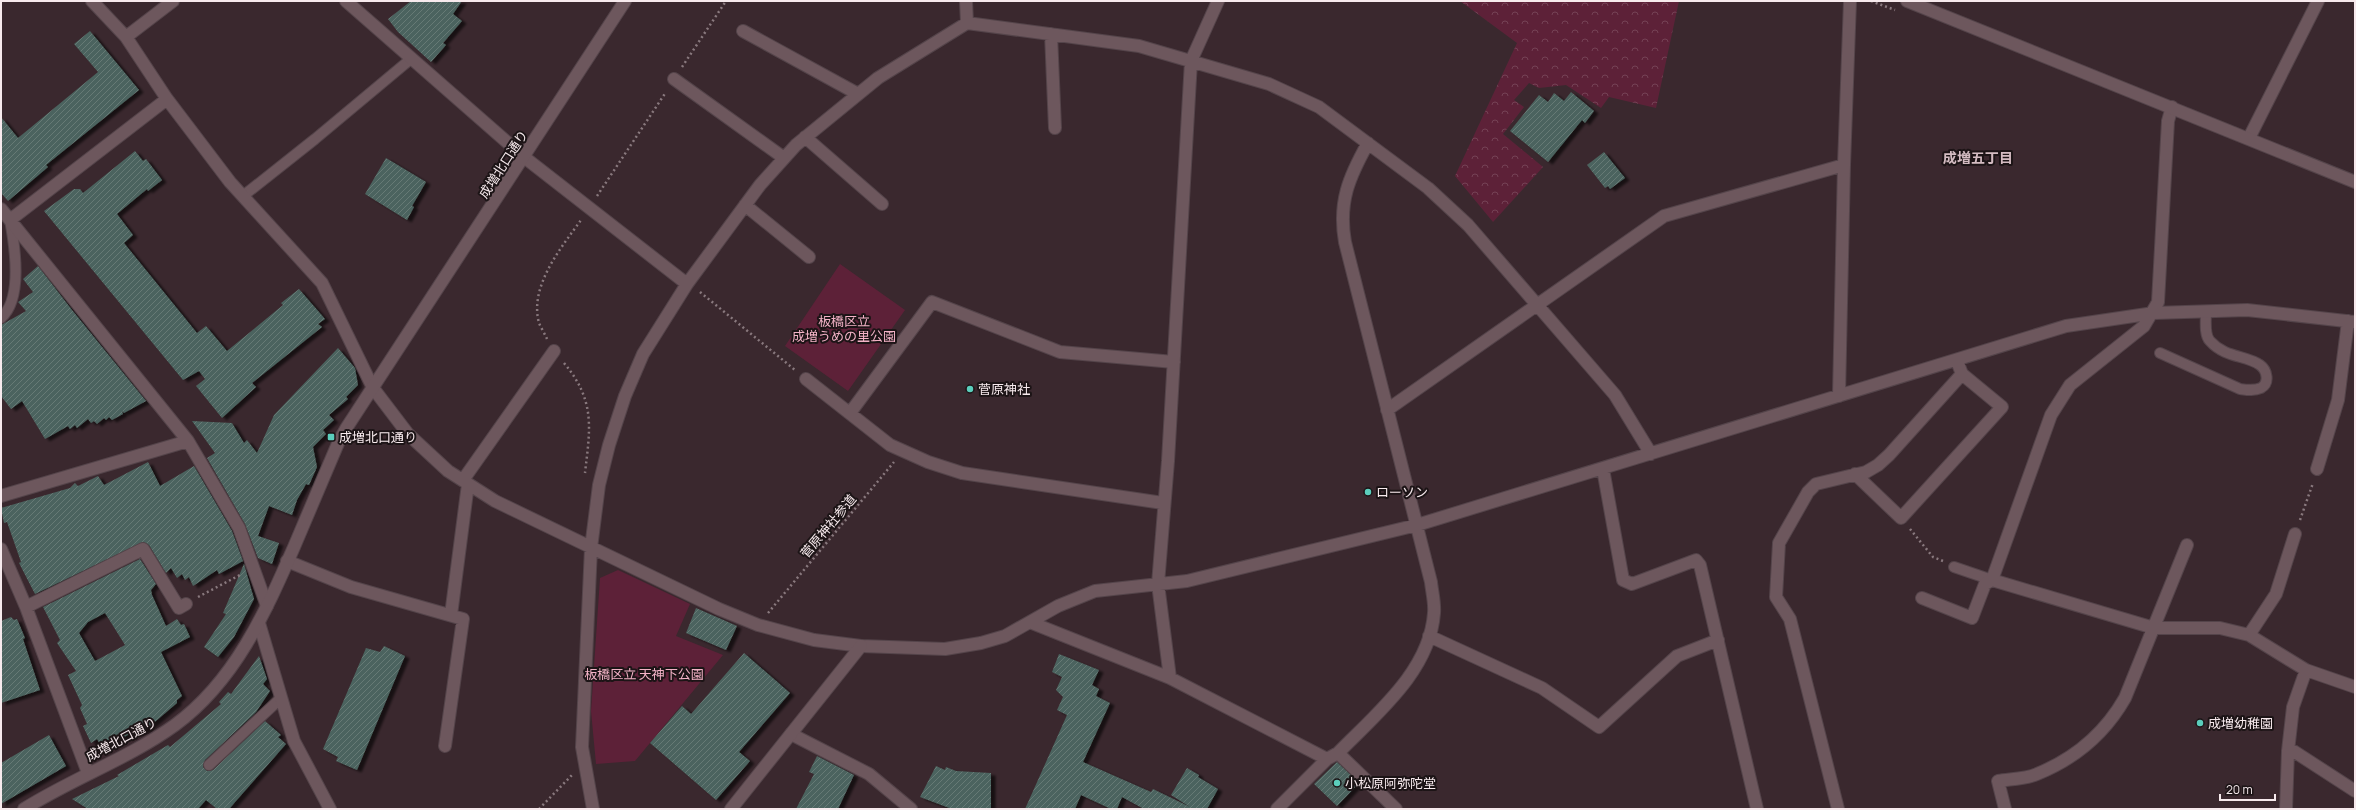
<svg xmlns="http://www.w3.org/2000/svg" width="2356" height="810" font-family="Manrope,'Noto Sans JP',sans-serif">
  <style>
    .green { fill: #5d2138 }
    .forest { fill: url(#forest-crowns) }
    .building { fill: url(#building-hatch); fill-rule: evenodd; filter: url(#shadow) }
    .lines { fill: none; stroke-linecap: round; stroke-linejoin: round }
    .lane-casing { stroke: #54444a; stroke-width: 12 }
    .street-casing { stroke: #54444a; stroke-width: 14 }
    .secondary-casing { stroke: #54444a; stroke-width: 14 }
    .path { stroke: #89797e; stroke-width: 2.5; stroke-dasharray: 2 3; stroke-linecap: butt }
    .lane { stroke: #6d575d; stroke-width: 10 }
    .street { stroke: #6d575d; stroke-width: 12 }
    .secondary { stroke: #6d575d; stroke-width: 12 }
    .poi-dot { fill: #5bcebc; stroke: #1c1416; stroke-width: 1.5 }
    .labels { text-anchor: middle; stroke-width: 4; stroke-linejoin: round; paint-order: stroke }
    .street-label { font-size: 13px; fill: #f7eaed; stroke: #1c1416 }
    .park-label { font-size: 13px; fill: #f4b3c7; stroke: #1c1416 }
    .poi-label { font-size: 13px; fill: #f7eaed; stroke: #1c1416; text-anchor: start }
    .neighbourhood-label { font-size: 14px; font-weight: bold; fill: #d3bbc1; stroke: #1c1416 }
  </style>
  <defs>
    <pattern id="forest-crowns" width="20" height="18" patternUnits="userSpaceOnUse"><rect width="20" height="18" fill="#5d2138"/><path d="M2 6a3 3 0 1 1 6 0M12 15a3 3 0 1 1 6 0" fill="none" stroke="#754155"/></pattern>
    <pattern id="building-hatch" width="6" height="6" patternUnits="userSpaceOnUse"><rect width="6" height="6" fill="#4b635e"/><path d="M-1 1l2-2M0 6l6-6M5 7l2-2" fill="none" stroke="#667a75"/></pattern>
    <filter id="shadow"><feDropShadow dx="4.5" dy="2.5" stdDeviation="1" flood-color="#0009"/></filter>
  </defs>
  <rect width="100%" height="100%" fill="#3a282e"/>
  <path class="green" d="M840,264L905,310L848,391L785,346Z
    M618,570L690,604L676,636L723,655L635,761L596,764L591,711L600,578Z"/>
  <path class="forest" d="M1460,1H1679L1656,108L1609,97L1601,108L1566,85L1539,88L1529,83L1514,100L1524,107L1503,134L1543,167L1493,222L1455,176L1517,43Z"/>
  <path class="building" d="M411,1H462L453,14L462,21L443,43L446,45L431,62L398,32L388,19Z
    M90,31L139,90L46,165L48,167L8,201L1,193V117L18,138L98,72L74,44Z
    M1571,92L1594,111L1585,123L1582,120L1548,162L1510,131L1539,95L1548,102L1554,93L1564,101Z
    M135,151L143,161L146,159L162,180L148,191L147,189L117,214L133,235L124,243L197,333L206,326L227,351L283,305L281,303L299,289L325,319L318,324L322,327L252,383L256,387L222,418L196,386L205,379L199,371L183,380L44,211L74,189H80L83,193Z
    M1604,152L1625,178L1610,189L1608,186L1605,188L1587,165Z
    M386,158L426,182L412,206L414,207L407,220L365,194Z
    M38,266L72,310L146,401L124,413L122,411L123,414L112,420L109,417L106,420L104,418L97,424L94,421L91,423L88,419L77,428L75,425L70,429L68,426L45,439L22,401L11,409L1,396V325L26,311L18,302L33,292L23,279Z
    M338,348L355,368L358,385L346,397L348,399L329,415L334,420L323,430L326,434L313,447L317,467L309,485L306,484L297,500L292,515L269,506L258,536L279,543L272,564L258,558L245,524L207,458L215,453L192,421L232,423L244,443L247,440L257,453L274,415Z
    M148,462L160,486L194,466L232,531L243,561L219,574L217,570L193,586L189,577L185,580L182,574L177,578L171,568L166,573L149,545L143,542L35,594L19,563L21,562L7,522L4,523L1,508L70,488L75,483L78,486L98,476L104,485Z
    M140,559L156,584L151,590L152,595L166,626L177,619L181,625L184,624L190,637L161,652L182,696L177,700V703L143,732L140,728L103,749L97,739L91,743L83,726L87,724L80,708L82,705L68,675L76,671L57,643L60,640L43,607ZM105,613L125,645L95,661L79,633L88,622Z
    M244,564L254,599L234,637L218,657L204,647L226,614L223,613Z
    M696,608L737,626L726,650L686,633Z
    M11,617L14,620L17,619L25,638L23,639L40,690L1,703V621Z
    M384,646L405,656L357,770L336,761L338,757L323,749L366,648L380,652Z
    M744,653L790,693L739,752L750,761L716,800L650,743L682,706L691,714Z
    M1059,654L1099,670L1092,685L1099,689L1096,696L1110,703L1083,762L1151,792L1153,789L1190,807L1171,795L1187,768L1199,775L1198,777L1218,789L1207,809H1144L1122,797L1117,809H1111L1081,795L1075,809H1025L1067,715L1057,710L1063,697L1056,690L1062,677L1052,672Z
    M259,656L267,679L263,684L270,691L256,712L205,760L203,767L207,771L213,770L265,721L281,735L278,737L286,744L229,809H217L206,800L198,809H88L72,799L119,776L117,775L168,745L170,747L221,704L219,702L228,692L231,694Z
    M49,735L66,766L1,804V763Z
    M817,756L854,775L838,809H796L814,774L809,772Z
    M1337,762L1359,783L1337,806L1314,784Z
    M936,766L945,770L946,767L956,771L991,773V809H952L920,797Z"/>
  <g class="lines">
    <defs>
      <path id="lane" d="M243,196L315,139L412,58
        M1,318C23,299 15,247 10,220
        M2160,353L2240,389C2248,390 2254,391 2261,388C2270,383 2267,370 2260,365C2246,355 2225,358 2210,341C2204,335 2206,320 2206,311
        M1954,567L1992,580
        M209,765L281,698"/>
      <path id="street" d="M92,1L126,37L167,99L230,182L322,283L373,388L408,434L448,471L495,501L719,609L758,625L814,640L861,646L945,649L981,643L1005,636L1058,606L1095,591L1187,581L1417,525L2066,326L2154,313L2247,310L2355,322
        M346,1L524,157L687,284
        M966,1L967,23
        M743,31L858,94
        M1051,34L1055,128
        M126,37L173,1
        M674,79L784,158
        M805,137L882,204
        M2249,138L2318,1
        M745,205L809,257
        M1,209L188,441
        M10,220L167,99
        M806,379L890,445L928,462L962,473L1163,503
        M1839,396L1844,165L1850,1
        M1387,410L1664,216L1844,165
        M850,413L932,302L1060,352L1174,362
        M1603,469L1623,580L1632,584L1696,560L1700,565L1757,809
        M2317,469L2338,400L2348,321
        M1855,474L1901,518L2002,407L1962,374
        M463,480L554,351
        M1,496L188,441L239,528L267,606
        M1,549L26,607L88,773
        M287,561L351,587L463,619L445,746
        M1992,580L2154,628H2220L2249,635L2306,670L2355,687
        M1922,598L1972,618L1985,584L1992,580L2051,415L2070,385L2144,326L2158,302L2168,121L2172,107
        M26,607L143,549L179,608L186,604
        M451,615L468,484
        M259,623L294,741L330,809
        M1032,623L1170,678L1327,759
        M2249,635L2276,594L2295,534
        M1429,636L1542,688L1599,727L1677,656L1718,640
        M1170,678L1158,584L1168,461L1191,61L1218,1
        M791,734L869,774L911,809
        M2288,751L2295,752L2355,791
        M1338,753L1396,809
        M593,809L582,747L591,548L599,485L609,445L625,396L643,354L687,284L760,185L796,145L878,78L967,23L1139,46L1269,84L1319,107L1428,188L1468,225L1615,395L1651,454
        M1277,809L1327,759L1338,753C1376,714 1430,671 1434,613C1435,603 1432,592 1431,582L1345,242C1338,202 1349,177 1368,143
        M1838,809L1790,619L1776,597L1779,543L1808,492L1816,484L1866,472L1878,465L1889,455L1962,374L1957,361
        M2005,809L1998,781C2010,779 2026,779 2037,774C2074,759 2105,733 2125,698L2187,545
        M2286,809L2288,751L2293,707L2306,670"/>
      <path id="secondary" d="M1907,1L2355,182
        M24,809C73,778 128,759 175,725C235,681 265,613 294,547C309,511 324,476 339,441L347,427L625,1
        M731,809L861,646"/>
    </defs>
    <use href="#lane" class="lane-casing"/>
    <use href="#street" class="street-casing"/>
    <use href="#secondary" class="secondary-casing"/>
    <path class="path" d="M1871,1L1895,10
      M682,67L726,1
      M597,196L666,92
      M700,292L795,370
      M547,339C545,334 541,328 539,323C529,286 561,248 581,220
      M564,363C596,401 590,429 585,473
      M2300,520L2313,483
      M1910,529L1933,557L1943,561
      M198,597L240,575
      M768,613L894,462
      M539,809L572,775"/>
    <use href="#lane" class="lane"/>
    <use href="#street" class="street"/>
    <use href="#secondary" class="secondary"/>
  </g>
  <g class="poi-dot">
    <circle cx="970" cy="389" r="4"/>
    <rect x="327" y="433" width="8" height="8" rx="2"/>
    <circle cx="1368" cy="492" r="4"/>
    <circle cx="2200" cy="723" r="4"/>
    <circle cx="1337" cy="783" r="4"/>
  </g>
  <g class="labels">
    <g class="street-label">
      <text transform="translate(503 164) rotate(-57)" y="5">成増北口通り</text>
      <text transform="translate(828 526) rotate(-50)" y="5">菅原神社参道</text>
      <text transform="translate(121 739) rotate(-28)" y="5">成増北口通り</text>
    </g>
    <g class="park-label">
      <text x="844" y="326">板橋区立<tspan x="844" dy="15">成増うめの里公園</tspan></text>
      <text x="644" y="679">板橋区立 天神下公園</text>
    </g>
    <g class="poi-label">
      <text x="978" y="394">菅原神社</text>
      <text x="339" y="442">成増北口通り</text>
      <text x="1376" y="497">ローソン</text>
      <text x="2208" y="728">成増幼稚園</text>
      <text x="1345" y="788">小松原阿弥陀堂</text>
    </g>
    <g class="neighbourhood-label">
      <text x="1978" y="163">成増五丁目</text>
    </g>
  </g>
  <rect width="2356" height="810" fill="none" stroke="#f7eaed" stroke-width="4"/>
  <path d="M2220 794v6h55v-6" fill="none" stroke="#f7eaed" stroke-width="2"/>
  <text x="2226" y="794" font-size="12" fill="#f7eaed" stroke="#1c1416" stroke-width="3" paint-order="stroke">20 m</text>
</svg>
